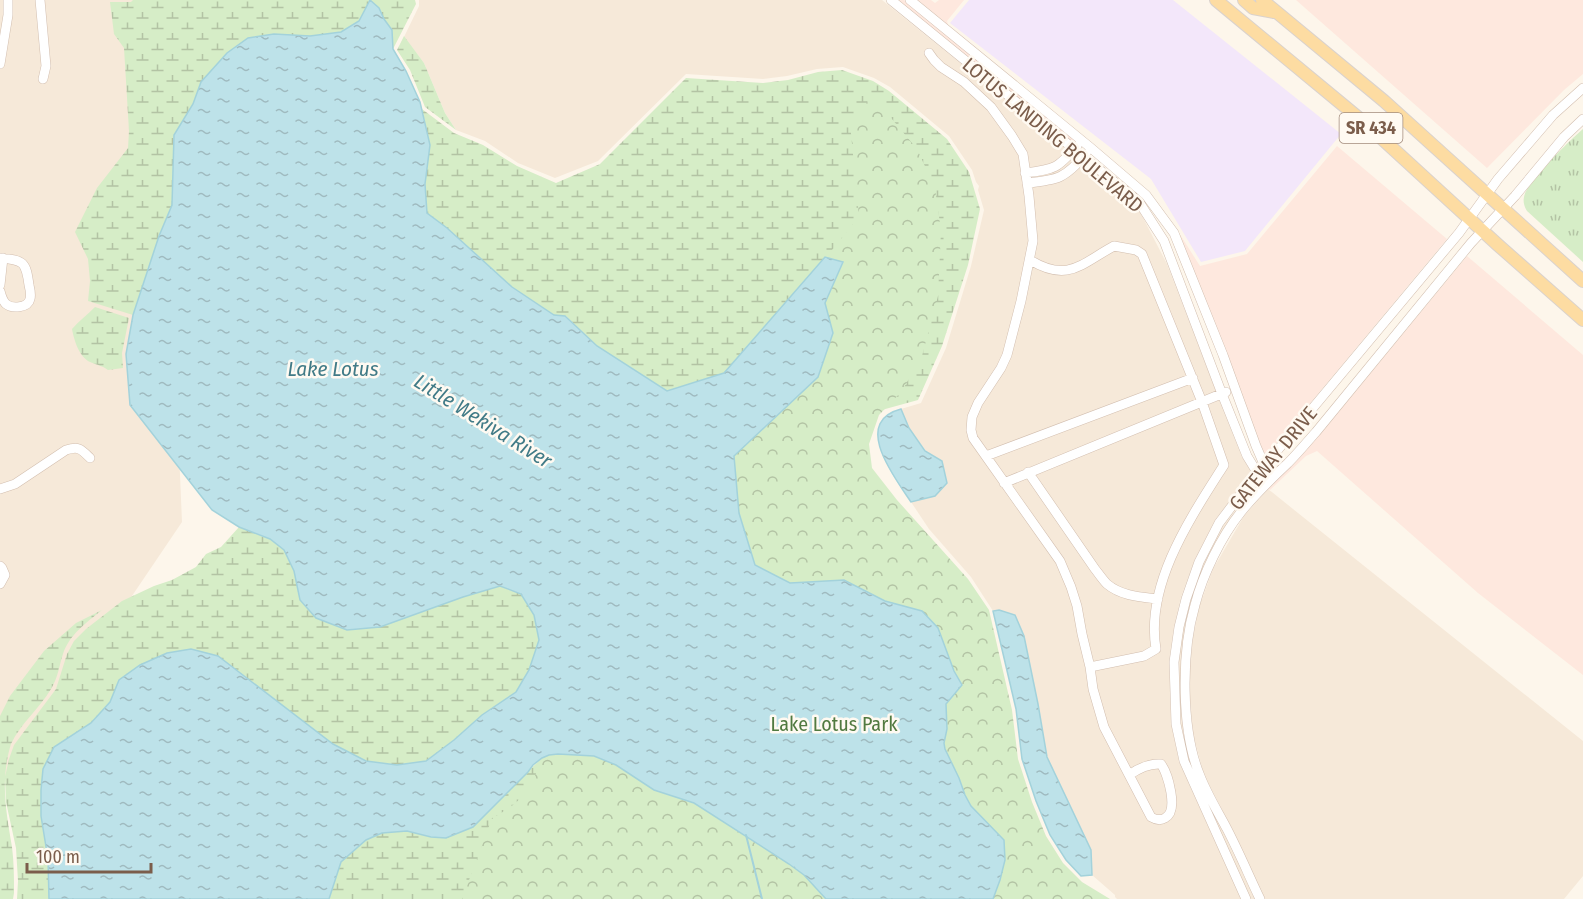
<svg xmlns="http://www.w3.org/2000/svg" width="1583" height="899" font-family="'Fira Sans Condensed',sans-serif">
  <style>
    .residential { fill: #f6e9d9 }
    .commercial { fill: #fee8de }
    .education { fill: #f3e7fa }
    .grass { fill: url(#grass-tufts) }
    .wetland { fill: url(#wetland-marsh) }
    .park { fill: url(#park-crowns) }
    .water { fill: url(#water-ripples); stroke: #a3d2db; stroke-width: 1.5 }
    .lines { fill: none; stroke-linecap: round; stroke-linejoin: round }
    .stream { stroke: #a3d2db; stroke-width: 2 }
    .minor-casing { stroke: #d2beaf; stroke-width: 10 }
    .major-casing { stroke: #dad2cd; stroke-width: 14 }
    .minor { stroke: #fff; stroke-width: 9 }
    .major { stroke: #fddca2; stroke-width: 12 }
    .labels { text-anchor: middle; stroke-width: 5; stroke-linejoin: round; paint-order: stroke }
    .shield { fill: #fffaf2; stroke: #a38c7d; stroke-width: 1.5 }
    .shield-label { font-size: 18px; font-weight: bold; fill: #7b5d4b }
    .street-label { font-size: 20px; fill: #7b5d4b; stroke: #fffaf2 }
    .park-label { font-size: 20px; fill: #517a40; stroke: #fffaf2 }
    .water-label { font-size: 21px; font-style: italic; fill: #417b87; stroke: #fffaf2 }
  </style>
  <defs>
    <pattern id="grass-tufts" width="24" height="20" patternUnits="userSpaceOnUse" patternTransform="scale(1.5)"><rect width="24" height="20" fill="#d6edc7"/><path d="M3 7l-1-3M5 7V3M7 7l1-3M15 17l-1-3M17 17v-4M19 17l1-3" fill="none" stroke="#b3c3a4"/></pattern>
    <pattern id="wetland-marsh" width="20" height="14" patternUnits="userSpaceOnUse" patternTransform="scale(1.5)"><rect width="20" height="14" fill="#d6edc7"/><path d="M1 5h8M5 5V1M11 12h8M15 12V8" fill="none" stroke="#b3c3a4"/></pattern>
    <pattern id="park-crowns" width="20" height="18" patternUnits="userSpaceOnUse" patternTransform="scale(1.5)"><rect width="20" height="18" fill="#d6edc7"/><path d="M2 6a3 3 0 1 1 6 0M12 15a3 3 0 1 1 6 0" fill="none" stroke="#b3c3a4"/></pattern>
    <pattern id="water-ripples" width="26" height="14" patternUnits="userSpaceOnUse" patternTransform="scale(1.5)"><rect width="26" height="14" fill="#bde2e9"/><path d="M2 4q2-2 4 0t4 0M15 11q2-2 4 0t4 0" fill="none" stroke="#9fbabf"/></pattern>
  </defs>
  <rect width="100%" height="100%" fill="#fdf6eb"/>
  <path class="residential" d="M0,0H301L162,47L182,522L17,766L0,782Z
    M419,0H882L1089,167L1139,210L1167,264L1216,391L1200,398L1204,407L1219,400L1242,457L1252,473L1215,520L1195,559L1181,597L1174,626L1169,661L1171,723L1179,762L1241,899H1117L1115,897V895L1092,875L1091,850L1047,757L1038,704L999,610L993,611L971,577L929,529L911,502L935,496L942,461L926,451L909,428L901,409L921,403L946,348L971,266L984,210L978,190L979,186L976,182L972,170L949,136L890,87L874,78L843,67L817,69L787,76L763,79L686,74L598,161L555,178L518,163L485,141L456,130L445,113L424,63L404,37L419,6Z
    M1259,481L1260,483L1236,510L1205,564L1190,603L1184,636L1181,666V700L1184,735L1195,776L1223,832L1255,899H1250L1196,781L1188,760L1181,724L1178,663L1183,629L1190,600L1203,564L1223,526Z
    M1268,489L1583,741V876L1564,899H1265L1232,829L1204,775L1193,734L1190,700V667L1193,638L1199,607L1213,569L1244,516Z"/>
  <path class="commercial" d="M897,0H904L1075,140L1073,143Z
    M917,0H931L935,3L939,0H964L947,21L948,25Z
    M1296,0H1583V74L1564,90L1487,168Z
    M1337,146L1447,239L1266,456L1260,445L1179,233L1200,266L1247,254Z
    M1467,256L1583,355V675L1478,593L1317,451L1306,456L1270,490L1268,489L1274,484V482L1294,464L1322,432Z"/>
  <path class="education" d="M969,0H1173L1341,134L1245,251L1201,262L1151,179L950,23Z"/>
  <path class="grass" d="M1583,129V262L1527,211C1524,206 1523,202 1524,197C1526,183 1571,139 1583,129Z"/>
  <path class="wetland" d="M133,0H415L416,4L393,49L392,30L384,19L379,8L359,21L341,32L310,36L274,34L227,53L201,82L193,104L174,135L172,205L159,236L133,315L88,301L90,281L88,259L75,232L97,188L128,148L129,131L124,48L114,34L110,2H131Z
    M404,36L424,63L445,113L456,130L425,107L410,70L397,50Z
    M842,70L873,81L889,91L947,139L969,172L980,209L968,265L942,346L918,400L860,416L885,601L825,257L724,373L667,391L597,346L566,316L554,315L512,287L447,228L427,213L425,184L430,145L422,109L454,133L483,145L517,166L556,183L600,164L686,78L763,83L788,80L818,72Z
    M95,307L129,318L122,353L123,368L108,370C103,366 97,365 90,362C79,357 74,340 72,329C79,321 87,315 95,307Z
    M239,527L270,539L284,550L294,571L300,600L316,618L463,597L499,586L521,594L534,615L539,640L529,670L516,692L482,715L454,740L426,761L398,765L366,761L333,744L218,656L119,680L110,702L91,723L54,747L48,859L49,899H17L18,881L16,848L6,802L5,777L9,759L14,745L56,689L67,654L74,641L86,629L122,601L154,586L172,580L196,567L206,554L221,547Z
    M102,610C87,622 69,635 63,654C59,666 58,678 51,689C40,708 20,724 11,744C0,780 6,811 12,847C14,862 14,878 14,893L13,899H0V716L10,696L44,651L76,623Z
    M542,758L826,899H329L341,862L366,840L382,833L407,831L431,837L509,789Z"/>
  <path class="park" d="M872,95L917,149L935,188L941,231L938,296L922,356L902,391L879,415L869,444L872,468L897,500L968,579L989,610L1012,710L1018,759L1032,802L1046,836L1063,863L1082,882L1110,899H462L492,818C523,803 539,782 541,747L714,592L647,476L859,217L850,123Z"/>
  <path class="water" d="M370,0L379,8L384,19L392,30L393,49L406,71L420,102L430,145L425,184L427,213L447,228L512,287L554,315L565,316L597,346L667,391L724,373L825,257L843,262L825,303L833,333L818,377L734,456L739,513L755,565L790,583L844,580L885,601L922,611L938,628L954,671L962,685L946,704L947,729L944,743L945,749L959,778L965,795L971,806L1004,840L1005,860L1000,880L993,899H826L804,875L789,864L694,803L654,790L616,765L594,756L558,754L549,755L542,758L533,765L528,772L473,827L446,838L431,837L407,831L382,833L366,840L341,862L329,899H49L48,859L41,816V790L43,769L54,747L91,723L110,702L119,680L140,665L167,653L191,649L218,656L333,744L366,761L397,765L426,761L454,740L482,715L516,692L529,670L539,640L534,615L521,594L500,586L463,597L380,627L347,630L316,618L300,600L294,571L284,550L270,539L239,527L212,510L130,405L126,354L133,315L159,236L172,205L174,135L193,104L201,82L227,53L248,38L274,34L310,36L341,32L359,21Z
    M901,409L909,428L925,451L942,461L947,483L935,496L911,502C895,478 851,422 901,409Z
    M999,610L1015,615L1024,636L1038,704L1047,757L1091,850L1092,875L1081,876L1066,860L1050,835L1036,801L1022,759L1016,709L993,611Z"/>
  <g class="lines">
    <path class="stream" d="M746,835L762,899"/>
    <defs>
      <path id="minor" d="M40,0L46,66L43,79
        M891,0L1139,202L1164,241L1222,394L1247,456L1258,474L1262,476
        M910,0L1091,148L1146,195L1174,233L1223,355L1256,446L1266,469
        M929,53L934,60L941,67L964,82L991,107L1012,136L1023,154L1029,196L1033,241L1021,301L1007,355L1001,368L978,403L972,417L971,430L973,438L1060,561L1071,587L1077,606L1082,634L1090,667L1093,689L1104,727L1151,817C1156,820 1160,821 1165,818C1179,811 1168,774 1161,764C1149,763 1139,768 1129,775
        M0,64L8,15V0
        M1025,173C1055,169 1057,169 1077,146
        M1027,183C1059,180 1065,178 1086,154
        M0,258C24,260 26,262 29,285C30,289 31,295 30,299C28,308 12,309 6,304C3,301 1,295 0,291
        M1030,260C1068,283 1081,264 1114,246L1136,250L1142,254L1202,402L1224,465C1191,517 1145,584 1156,649L1144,656L1090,667
        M0,285L3,258
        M986,456L1193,378
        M1028,472L1095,569C1099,574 1103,580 1107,584C1121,596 1141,597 1158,599
        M1004,483L1226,392
        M0,489L15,484L66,450C79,446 81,449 90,458
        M0,566L2,568L5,575L0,584
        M1246,899L1184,761L1176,724L1174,662L1179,627L1186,599L1199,562L1219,523L1241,494L1459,233L1498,179L1535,136L1553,115L1583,88
        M1260,899C1249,876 1239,852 1227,829C1218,812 1207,794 1200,776C1181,730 1181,653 1195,605C1203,574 1221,537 1241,512C1255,494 1272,478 1288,463C1298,453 1307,442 1316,432L1471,243L1515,196L1564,137L1583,119"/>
      <path id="major" d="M1216,0L1366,124L1498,245L1583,320
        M1244,0L1253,8L1274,12
        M1262,0L1384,101L1583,281"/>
    </defs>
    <use href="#minor" class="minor-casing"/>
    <use href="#major" class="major-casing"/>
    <use href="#minor" class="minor"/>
    <use href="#major" class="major"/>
  </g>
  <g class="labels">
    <rect class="shield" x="1339.5" y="113" width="63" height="30" rx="4.5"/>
    <g class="shield-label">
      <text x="1371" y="134">SR 434</text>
    </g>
    <g class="street-label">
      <text transform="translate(1053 135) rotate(40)" y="7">LOTUS LANDING BOULEVARD</text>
      <text transform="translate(1273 458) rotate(-51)" y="7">GATEWAY DRIVE</text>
    </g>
    <g class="park-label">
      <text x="834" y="731">Lake Lotus Park</text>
    </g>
    <g class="water-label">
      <text x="333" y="376">Lake Lotus</text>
      <text transform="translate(483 421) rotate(32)" y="7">Little Wekiva River</text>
    </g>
  </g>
  <path d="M27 863v9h124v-9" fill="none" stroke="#7b5d4b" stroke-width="3"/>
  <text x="36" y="863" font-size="18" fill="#7b5d4b" stroke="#fffaf2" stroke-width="4.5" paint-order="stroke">100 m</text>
</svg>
